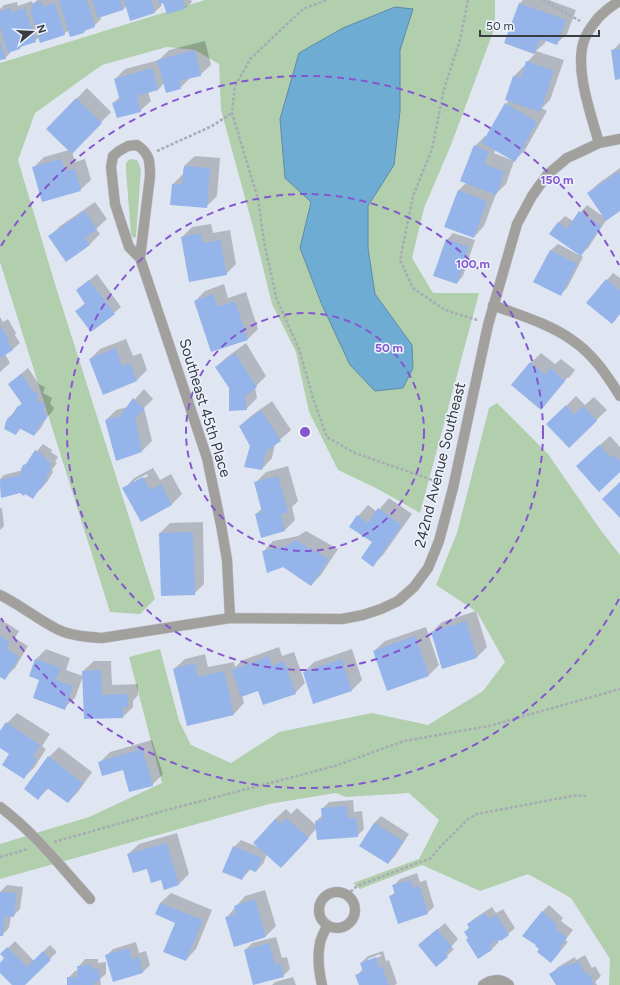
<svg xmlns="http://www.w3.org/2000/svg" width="620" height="985" font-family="Figtree,sans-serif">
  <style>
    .green { fill: #b1cead }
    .water { fill: #6facd3; stroke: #5f8aa7 }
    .shadow { fill: #0003; fill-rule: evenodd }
    .building { fill: #94b4ea }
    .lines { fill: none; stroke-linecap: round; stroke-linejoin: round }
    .street-casing { stroke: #bfc4ce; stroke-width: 11 }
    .path { stroke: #a6abb4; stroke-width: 2.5; stroke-dasharray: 3 2; stroke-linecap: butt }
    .street { stroke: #a2a09c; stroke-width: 10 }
    .ring { fill: none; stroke: #8457d0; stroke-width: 2; stroke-dasharray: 7 5 }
    .labels { text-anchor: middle; stroke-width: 3; stroke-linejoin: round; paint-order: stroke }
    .street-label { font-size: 15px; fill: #393c40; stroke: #edf3fe }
    .centre { fill: #8457d0; stroke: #edf3fe; stroke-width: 2 }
    .ring-label { font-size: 12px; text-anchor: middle; font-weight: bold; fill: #8457d0; stroke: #edf3fe; stroke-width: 3; stroke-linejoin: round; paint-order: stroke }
  </style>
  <rect width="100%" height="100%" fill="#e0e6f1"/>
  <path class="green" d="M205,0H495V27L451,145L424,208L412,258L433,293H479L420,513L378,489L338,470L309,412L296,352L272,304L253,227L221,110L219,64L195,50L167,47L102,65L35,113L18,160L55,284L155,599L140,614L110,612L0,262V63Z
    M130,159L137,160L141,169L136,237L133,238L131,235L126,170V163Z
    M497,403L548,454L602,532L620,555V985H609L610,959L571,898L528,874L480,891L422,865L360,889L353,883L419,859L439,820L409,793L346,797L336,793L269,804L0,879V844L89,817L162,783L129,657L160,649L179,721L191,745L231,763L279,732L372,713L428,725L483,691L505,662L477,612L436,585L457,533L489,408Z"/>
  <path class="water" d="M395,7L413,9L400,50V111L394,165L368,206V248L375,294L412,345L413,368L403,388L375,391L350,365L322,305L300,248L311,202L285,178L280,119L299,53L343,28Z"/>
  <path class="shadow" d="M37,0H191L192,2L185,8L164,2L161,3L162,5L155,12L131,19L127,5L123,10L100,16L101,19L94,26L88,28L84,32L69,30L64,34L39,37L35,41L23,45L20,48L12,51L5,58L0,59V9L4,5L17,2L18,6L32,1L33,4Z
    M523,0H549L576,10L567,34L556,44L546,40L545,43L536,51L564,60L550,100L542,108L547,111L525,150L514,161L506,184L496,194L484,226L474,237L459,190L467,182L475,146L485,136H487L506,104L509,100L514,76L524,66L526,67L527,62L535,54L505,43L520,3ZM495,150L512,159L511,160L494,153Z
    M205,41L211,65L200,75L190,78L180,88L164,83L158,90L148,92L151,101L140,111L113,103L120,97L115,79L125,69L159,60L169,50Z
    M620,43V78L612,51Z
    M87,88L111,112L72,152L75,162L85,159L91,180L80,190L34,167L44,157L69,150L47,129Z
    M195,156L220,158L217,196L207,206L173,184L183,174L184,166Z
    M620,168V210L607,219L588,248L580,255L583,257L567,288L560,295L534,281L551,250L558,244L579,255L580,254L558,223L565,216L573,221L587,205L604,217L588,193L599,183Z
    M95,202L107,219L96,229L100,234L89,245L50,236L60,226Z
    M211,224L213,233L230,230L236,264L226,274L182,237L192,227Z
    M453,233L475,240L463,276L457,283L447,240Z
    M613,273L620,278V314L607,280Z
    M97,274L121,307L114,313L77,311L86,302L77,290Z
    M224,284L228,298L246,292L258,329L248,339L195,301L205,291Z
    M0,317L3,322L8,319L16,333L15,335L20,343L13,349L5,354L10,363L0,372Z
    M126,339L133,356L141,353L147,370L137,380L104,394L90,359L100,349Z
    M246,343L266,376L255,387L257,398L246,409L230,388L216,367L227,357Z
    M541,353L555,364L561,359L575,370L569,378L568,377L549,399H550L541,409L531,363Z
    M28,368L39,384L45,387L43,393L52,398L50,404L54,408L52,412L46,418L41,428L34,435L21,428L16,434L5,424L7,420L22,403L9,384Z
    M144,389L153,399L144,408L152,441L142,451L106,420L116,410L128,407Z
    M576,396L585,405L594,397L607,410L569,446L548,424Z
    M272,401L291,430L275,444L272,458L262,469L240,426L251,416Z
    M610,436L620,447V471L588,456Z
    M43,444L52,450L51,452L58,457L55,462L57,463L52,470L53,472L47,482L33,497L25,493L20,492L1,497L0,479L4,475L23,470L24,466Z
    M288,466L298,501L292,507L295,520L285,530L262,536L256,514L262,508L255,483L266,472Z
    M153,468L160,480L171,474L182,494L172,504L141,521L124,489L134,478ZM147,474L148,476L134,483V481Z
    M389,498L412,514L383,555L373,565V542L350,526L358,516L368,505L377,512Z
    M0,504V508H2L4,526L0,530Z
    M203,522L204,584L194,594L160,533L170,523Z
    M306,531L338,549L321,575L311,585L263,552L273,541L298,536Z
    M476,611L487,647L477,657L432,632L442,622Z
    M0,619L19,631L15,638L28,646L15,668L4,678L0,676Z
    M426,627L439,665L429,675L374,651L385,641Z
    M279,647L282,656L294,652L305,683L295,693L259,689L242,695L244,703L234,714L174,669L185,659L205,654L208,667L234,662L235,667L243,660Z
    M46,649L70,658L66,670L83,676L75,698L64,708L40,680L36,659Z
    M352,649L362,680L352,690L314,702L304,672L314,662Z
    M94,661H111L112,685L138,684V695L133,701V707L123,717L85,718L83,671Z
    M17,713L50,734L42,746L46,749L34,768L23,778L10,753L0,747V733L7,723Z
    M152,740L163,774L152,785L124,769L99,763L110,752Z
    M59,747L92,772L78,792L68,802L49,788L38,798L49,757Z
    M353,800L354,812L362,811L364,829L357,836L317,828L291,857L267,854L263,864L256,871L250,869L248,872L242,879L234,847L241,840L260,848L275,819L286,809L291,814L297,808L317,826L316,821L323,815L322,809L329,802Z
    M381,816L409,834L395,856L388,863L360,846L374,823Z
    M177,833L189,874L178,885L162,879L128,854L139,844Z
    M417,873L420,882L426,880L434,907L427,913L390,897L395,892L393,886L400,879Z
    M7,885L23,887L20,909L13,916H11L9,928L2,935H0V892Z
    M265,890L276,926L266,936L234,946L226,918L245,896Z
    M171,893L212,910L196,949L186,960L176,922L160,903Z
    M549,905L563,918L561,921L573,930L565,940L568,942L551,962L542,912Z
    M492,907L496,913L503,909L515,928L508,934L497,940L499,942L492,949L478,957L465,932L470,927L468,924L475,918Z
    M445,923L458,939L451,947L454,949L447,956L426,939Z
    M276,937L282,958L287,957L290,969L283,976L245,950L252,943Z
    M15,941L34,961L50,945L57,952L23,985H13L0,972V964L6,958L2,954Z
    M136,942L139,953L146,951L150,965L143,972L114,981L106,956L113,949Z
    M383,951L386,961L389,960L397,983L395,985H360L356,976L363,969L361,963L368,956ZM380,954L381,956L368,961V959Z
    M585,955L592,968L595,966L601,976L595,982L597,985H557L551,974L558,967L575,957L576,960Z
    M85,959H98V963L106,962V974L100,979L101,985H68V978L75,971L79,970V966Z
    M293,977L296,985H272L275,982Z"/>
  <path class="building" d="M59,0H87L95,27L84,31V33L70,37Z
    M92,0H120L123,10L98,18Z
    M124,0H151L155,13L130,21Z
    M158,0H183L185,9L167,14L163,3L159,4Z
    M41,1L43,7L55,3L65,35L40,43L30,10L33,9L31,4Z
    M519,3L566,20L557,45L540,39L534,54L504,43Z
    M10,8L11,12L25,8L36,42L20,47V49L8,53L0,26V11Z
    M0,41L6,59L0,60Z
    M620,49V79L615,80L611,50Z
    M195,50L201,76L179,81L181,89L166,93L157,60Z
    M526,61L554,71L540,112L505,100L513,76L521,78Z
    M152,68L158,90L137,96L141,112L117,118L112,103L120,101L114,79Z
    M76,98L102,123L72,154L46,129Z
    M505,103L537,122L515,162L482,143Z
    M474,145L489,152L484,164L505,172L496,195L460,181Z
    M61,159L65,171L75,169L81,191L42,202L32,167Z
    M184,166L210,168L207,208L170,205L172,184H182Z
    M618,172L620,176V211L606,221L587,193Z
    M458,190L487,201L474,238L444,227Z
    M85,211L97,230L85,238L90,245L66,262L48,236Z
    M579,211L601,226L581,256L549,234L558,222L567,229Z
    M201,233L203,243L220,240L227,275L189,282L181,237Z
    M446,239L469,247L457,284L433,276Z
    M550,250L577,264L561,296L533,282Z
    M606,279L620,290V314L612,324L586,303Z
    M89,280L115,314L91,332L75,311L85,304L76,290Z
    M213,294L218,307L235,301L248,340L211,352L194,301Z
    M0,325L10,341L8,342L13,350L0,358Z
    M116,348L122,366L130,363L137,381L103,395L89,359Z
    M235,353L257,387L245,396L247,410L229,411V388L215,367Z
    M530,362L545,375L550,368L565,381L541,410L511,385Z
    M21,374L33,391L39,394L36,400L46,405L43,411L47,415L46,420L42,421L34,436L19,428L16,435L4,429L7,419L10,416L11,417L17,407L22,404L8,384Z
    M133,398L144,409L135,419L142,452L116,461L105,420L120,416Z
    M566,405L574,415L583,406L597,421L569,448L546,424Z
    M261,410L281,441L266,451L262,470L244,467L250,446L239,426Z
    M599,445L611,458L614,455L620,461V472L599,492L576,466Z
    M35,450L46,457L45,459L52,464L49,469L51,470L46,478L47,479L40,490L39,489L33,499L25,494L24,496L20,493L1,498L0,480L20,475L22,472L21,469L23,465L26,464Z
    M278,476L288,512L281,514L285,531L261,538L255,514L262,512L254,482Z
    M143,477L150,490L161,484L172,505L141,522L122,488Z
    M620,482V518L602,499Z
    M378,508L402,525L373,567L361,558L372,542L349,527L357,515L368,523Z
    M193,532L195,595L161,596L159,533Z
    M295,540L329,559L311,586L283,567L267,573L262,551L287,546Z
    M466,621L477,658L442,669L431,632Z
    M0,636L10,642L6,648L19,657L5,680L0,677Z
    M415,636L429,676L387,691L373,651Z
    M269,656L272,666L284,661L296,694L263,705L258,691L241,697L232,670Z
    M35,659L61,668L56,680L73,686L65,710L33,698L39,680L29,676Z
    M342,659L352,691L313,704L303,672Z
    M195,663L198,677L224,671L234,715L187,726L173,669Z
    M101,670L102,695L128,694V707H123V718L84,719L82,671Z
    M6,722L40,745L33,757L37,759L24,779L2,765L9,754L0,748V731Z
    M142,749L153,786L129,792L123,770L102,776L98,762Z
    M48,756L83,783L68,803L47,788L38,800L24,789Z
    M347,806L348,818H356L358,837L317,840L315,821L322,820L321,808Z
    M286,818L309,838L281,868L253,843L275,819L281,824Z
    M374,823L403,841L388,864L359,846Z
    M167,843L179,885L164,890L161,880L151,883L147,869L133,873L127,854Z
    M233,846L262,858L256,872L247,869L242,880L222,872Z
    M411,880L413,888L419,886L428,914L398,924L389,896L395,894L392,885Z
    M0,892L16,893L14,917L5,916L3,936H0Z
    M255,899L266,937L234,947L225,917L236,914L234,906Z
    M160,903L203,920L186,961L163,952L175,923L155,914Z
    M542,911L557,925L555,928L567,938L559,948L562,949L551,963L537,952L539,949L535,946L536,945L522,936Z
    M485,913L489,919L496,915L509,935L501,941L500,940L496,942L495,940L493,942L494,943L490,945L492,950L478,959L466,940L468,938L464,932L469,928L467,924Z
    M437,929L452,947L445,953L448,957L436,967L418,945Z
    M269,943L275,964L280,963L284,977L253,985L244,950Z
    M7,947L27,967L43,951L51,960L25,985H12L0,973V963L4,958L0,954Z
    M129,948L132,959L139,957L143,973L113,982L105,955Z
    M376,957L379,968L382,967L389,985H359L355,975L363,972L360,963Z
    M578,961L585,974L588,972L594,984L592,985H556L549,974L568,963L569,966Z
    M92,965V969H99L100,981L94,982V985H67V977H78L77,966Z"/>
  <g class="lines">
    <defs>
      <path id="street" d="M599,143C591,115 573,65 585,38C588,30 593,25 598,18C604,12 612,5 620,1
        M140,258L150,176C150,161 150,154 137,145L128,146L119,151L113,156L111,167L115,204L129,247L140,258L207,458L221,525L227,560L230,618
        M493,305C519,315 550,324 572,340C593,354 607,375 620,396
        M0,595C21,605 38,620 59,630C72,636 88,637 102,638L230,618L342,619L363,615L381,609L398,601L414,587L428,568L439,541L453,488L488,325L517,224L532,196L547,175L567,158L576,154L599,143L620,139
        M0,807C34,832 62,868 90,899
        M319 910a18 18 0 1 1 36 0a18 18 0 1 1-36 0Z
        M322,985C319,972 317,957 320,943C321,937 325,931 327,926
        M483,985C491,979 501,978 509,985"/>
    </defs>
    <use href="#street" class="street-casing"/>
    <path class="path" d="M326,0L303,9L251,58L235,86L232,113L258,199L264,242L277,300L299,349L313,398L327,437L355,453L441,483
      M468,0L460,40L444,89L432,149L413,196L400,260L413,288L445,310L477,320
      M543,0L580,21
      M157,151L212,126L232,113
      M54,842L163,811L335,766L404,741L489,726L620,689
      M0,857L28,849
      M347,895L357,886L431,858L440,847L468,819L477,814L577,795L586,796"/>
    <use href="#street" class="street"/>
  </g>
  <g class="ring">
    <circle cx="305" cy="432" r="119"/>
    <circle cx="305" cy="432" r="238"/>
    <path d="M619 599A356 356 0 0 1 1 618M1 246A356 356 0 0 1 619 265"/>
  </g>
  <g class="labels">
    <g class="street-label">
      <text transform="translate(205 408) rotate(73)" y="5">Southeast 45th Place</text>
      <text transform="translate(440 465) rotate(-76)" y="5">242nd Avenue Southeast</text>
    </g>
  </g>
  <circle cx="305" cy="432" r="6" class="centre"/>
  <g class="ring-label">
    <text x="557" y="184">150 m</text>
    <text x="473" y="268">100 m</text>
    <text x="389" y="352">50 m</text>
  </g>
  <g transform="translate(32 32) rotate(72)" stroke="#edf3fe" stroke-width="3" paint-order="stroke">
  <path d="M0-3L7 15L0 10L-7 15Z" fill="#393c40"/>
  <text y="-6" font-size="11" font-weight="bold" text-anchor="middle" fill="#393c40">N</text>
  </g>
  <path d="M480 30v6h119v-6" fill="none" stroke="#393c40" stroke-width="2"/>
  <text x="486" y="30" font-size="12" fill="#393c40" stroke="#edf3fe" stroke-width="3" paint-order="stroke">50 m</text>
</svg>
